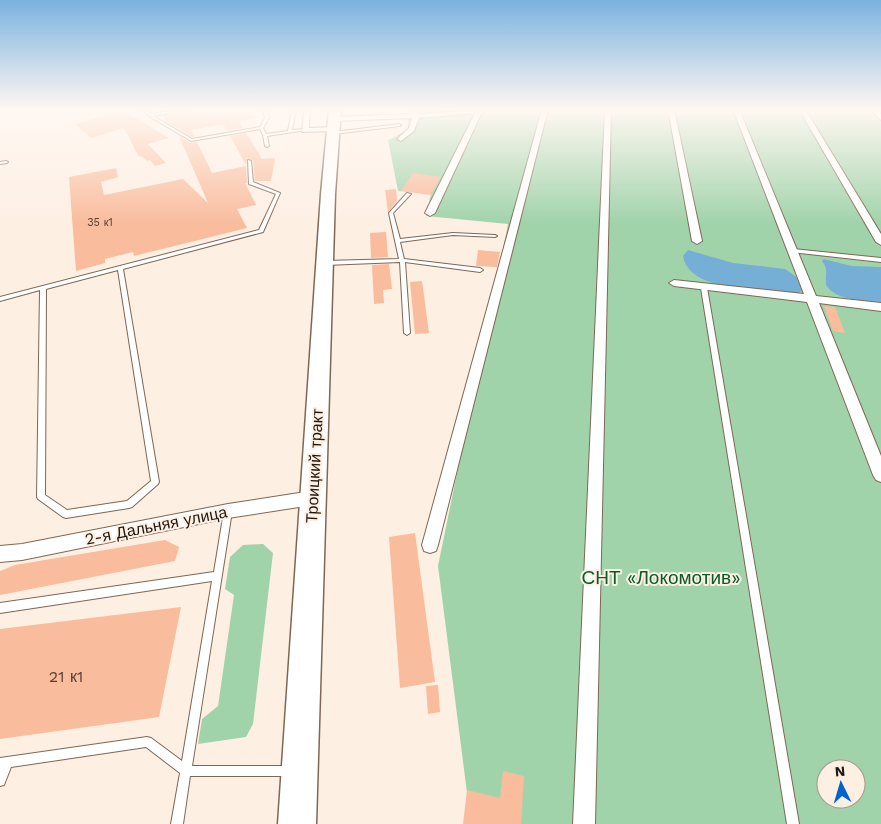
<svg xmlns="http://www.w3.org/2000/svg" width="881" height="824" font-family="'Work Sans',sans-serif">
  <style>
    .green { fill: #a0d3aa; fill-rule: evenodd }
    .water { fill: #75afd5 }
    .building { fill: #f9bc9d }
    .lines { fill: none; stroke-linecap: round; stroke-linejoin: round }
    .lane-casing { stroke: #7d6856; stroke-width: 2 }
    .street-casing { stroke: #7d6856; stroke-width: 2 }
    .primary-casing { stroke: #7d6856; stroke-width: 3 }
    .lane { fill: #fff; fill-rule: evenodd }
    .street { fill: #fff; fill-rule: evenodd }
    .primary { fill: #fff; fill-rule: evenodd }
    .labels { text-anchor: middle; stroke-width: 4; stroke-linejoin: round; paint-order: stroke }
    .far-number-label { font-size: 11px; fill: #564033 }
    .street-label { font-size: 16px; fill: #201710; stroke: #feefe3 }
    .near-number-label { font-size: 16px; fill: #564033 }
    .near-park-label { font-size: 19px; fill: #055d29; stroke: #feefe3 }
  </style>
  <rect width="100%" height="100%" fill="#feefe3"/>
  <path class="green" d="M408,109H881V824H471L438,566L508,224L426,216L431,193L398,191L388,140L408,130ZM826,769H856V799H826Z
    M263,544L273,553L253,724L246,737L198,744L202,719L218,706L234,595L225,589L230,557L243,545Z"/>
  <path class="water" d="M688,250L733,263L785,269L798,278L802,291L798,293H786C758,290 688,291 683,256Z
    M824,259L851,266L881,267V302C864,300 836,301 826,285C825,275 829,270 822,261Z"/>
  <path class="building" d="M192,109H249L255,118L239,121L243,128L227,131L223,124L191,130L195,137H192L165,121L163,116L188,112Z
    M124,111L169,138L148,144L166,163L155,166L150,160L147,161L141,156L139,157L124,128L91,138L75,124Z
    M246,133L262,159L275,158L271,181H255L253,161L247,158L246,165L230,136Z
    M179,136L190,143L197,142L212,173L246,166L247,183H245L256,205L237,209L247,228L134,256L133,252L105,259V263L76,271L69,177L116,168L118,177L101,182L104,195L183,179L208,203Z
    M413,173L441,177L430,195L401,191Z
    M396,189L397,201L388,212L385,190Z
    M386,232L388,257L371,258L370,233Z
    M478,250L500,252L497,267L476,266Z
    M389,264L392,289L383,290L384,303L374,304L372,265Z
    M422,281L429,333L415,334L410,282Z
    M824,306L835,307L845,333L833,331Z
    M415,533L435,682L400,688L389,537Z
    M165,540L179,547L175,561L0,595V571L15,565Z
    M181,607L159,717L0,739V629Z
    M438,685L440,712L428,714L426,686Z
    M503,771L524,776L521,824H463L467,790L500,798Z"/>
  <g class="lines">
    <defs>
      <path id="lane" d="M142,109H146L151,114L183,109H190L188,110L153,116L192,139L260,127L265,118L263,109H267L269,118L263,128L266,134L288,131L292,110L294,109L296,110L292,130L305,129L307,130L267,136L269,146L267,147L265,146L263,135L260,129L191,141L149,116Z
        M399,124L401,125L400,126L334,134L332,133L334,132Z
        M248,160L251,161L253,182L280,193L263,232L123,269L159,482L158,484L132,507L129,508L66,518L63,517L38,499L37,497L40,290L0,301V297L259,230L276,194L249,184ZM118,270L151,481L127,501L67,510L45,495L46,289Z
        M6,161L8,162L7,163L0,164V162Z
        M407,193L411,194L393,213L400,239L453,233L495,235L497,236L495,237L453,235L400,242L404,259L480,268L483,270L480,272L405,262L410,333L407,335L404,333L400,262L325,265L322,263L325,261L399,259L389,213Z
        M793,249L881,258V262L791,252V250Z
        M704,286L707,288L799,824H787L701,288Z
        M228,507L231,508L232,511L192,766H289L293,767L294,771L293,775L289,776H190L183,824H171L180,773L146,747L11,767L4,785L0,786V758L147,737L151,738L182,761L212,581L0,613V603L214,572L224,511L225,508Z"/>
      <path id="street" d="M304,109H310L309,128L334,127L338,129L334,131L302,132Z
        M410,109H416L418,114L498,109L482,112L435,213L430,216L425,213L475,113L419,118L414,131L401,141L397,139L409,128L412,118L335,121L331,119L335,117L411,114Z
        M542,109H548L438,545L436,551L430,553L424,551L422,545Z
        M605,109H611L595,824H573Z
        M668,109H674L702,241L697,244L692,241Z
        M733,109H739L816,296L881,303V311L819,303L881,456V482L876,480L873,475L807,302L674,286L669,283L674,280L804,294Z
        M799,109H805L881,234V245L876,242Z
        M870,109H877L881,114V120Z
        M312,491L318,493L320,498L318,503L312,505L228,518L22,560L0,562V546L22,544L228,504Z"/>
      <path id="primary" d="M329,109H341L335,194L316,824H278L321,194Z"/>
    </defs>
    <use href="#lane" class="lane-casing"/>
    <use href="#street" class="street-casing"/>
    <use href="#primary" class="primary-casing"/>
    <use href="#lane" class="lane"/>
    <use href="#street" class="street"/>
    <use href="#primary" class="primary"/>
  </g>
  <linearGradient id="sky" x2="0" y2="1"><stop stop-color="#7ab2e0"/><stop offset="0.49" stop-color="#fff8f2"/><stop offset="1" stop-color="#fff8f2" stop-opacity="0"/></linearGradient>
  <rect width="881" height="224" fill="url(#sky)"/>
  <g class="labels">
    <g class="far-number-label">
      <text x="100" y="226">35 к1</text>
    </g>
    <g class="street-label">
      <text transform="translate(314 466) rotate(-87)" y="6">Троицкий тракт</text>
      <text transform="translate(156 525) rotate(-11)" y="6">2-я Дальняя улица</text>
    </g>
    <g class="near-number-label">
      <text x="66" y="682">21 к1</text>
    </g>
    <g class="near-park-label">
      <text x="661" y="584">СНТ «Локомотив»</text>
    </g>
  </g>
  <g transform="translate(841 784) rotate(355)"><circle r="24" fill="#feefe3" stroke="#a5998f"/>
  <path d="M0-4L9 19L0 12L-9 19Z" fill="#0064cd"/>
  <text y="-8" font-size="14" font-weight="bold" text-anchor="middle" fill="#201710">N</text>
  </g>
</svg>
